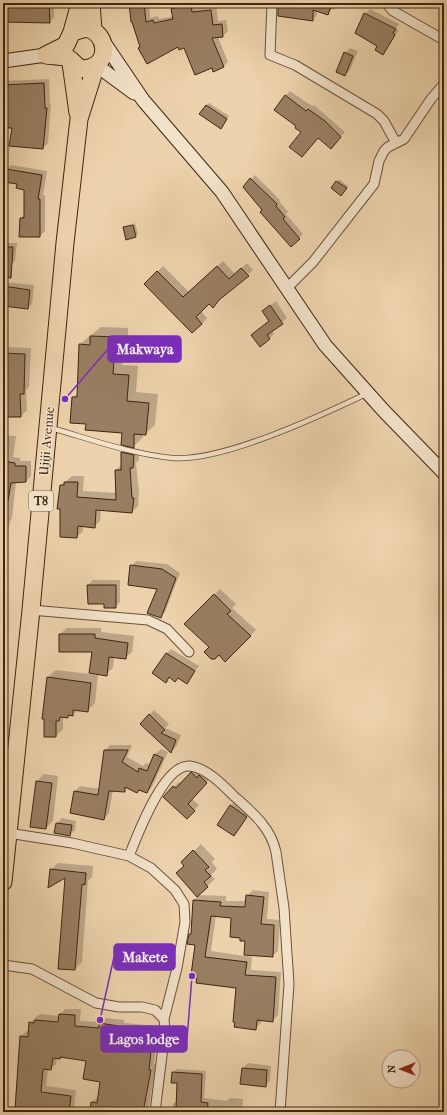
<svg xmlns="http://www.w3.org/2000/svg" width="447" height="1115" font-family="'IM FELL French Canon',serif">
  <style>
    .shadow { fill: #0003 }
    .building { fill: #997f62; stroke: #3f2511 }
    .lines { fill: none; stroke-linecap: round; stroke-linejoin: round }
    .lane-casing { stroke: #6a5038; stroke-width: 6 }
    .street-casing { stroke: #6a5038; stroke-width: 11 }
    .secondary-casing { stroke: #3f2511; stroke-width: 15 }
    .highway-casing { stroke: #3f2511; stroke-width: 19 }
    .lane { stroke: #f3e2ca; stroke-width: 4.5 }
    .street { stroke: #f3e2ca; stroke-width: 9 }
    .secondary { stroke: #f3e2ca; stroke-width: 13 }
    .highway { stroke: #edd3ad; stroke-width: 17 }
    .labels { text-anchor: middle; stroke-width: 3; stroke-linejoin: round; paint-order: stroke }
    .shield { fill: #f3e2ca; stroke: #755e48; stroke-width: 1 }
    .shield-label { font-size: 12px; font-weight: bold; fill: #3f2511 }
    .street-label { font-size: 13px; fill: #3f2511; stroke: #f3e2ca }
    .leader { fill: none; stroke: #7b2cbf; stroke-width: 1.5 }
    .callout-dot { fill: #7b2cbf; stroke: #f3e2ca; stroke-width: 1.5 }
    .callout { fill: #7b2cbf; stroke: #7b2cbf; stroke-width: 1.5 }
    .callout-label { font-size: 14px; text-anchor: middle; font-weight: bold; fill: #fff }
  </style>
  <rect width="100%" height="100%" fill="#edd3ad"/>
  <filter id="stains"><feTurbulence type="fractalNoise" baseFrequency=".005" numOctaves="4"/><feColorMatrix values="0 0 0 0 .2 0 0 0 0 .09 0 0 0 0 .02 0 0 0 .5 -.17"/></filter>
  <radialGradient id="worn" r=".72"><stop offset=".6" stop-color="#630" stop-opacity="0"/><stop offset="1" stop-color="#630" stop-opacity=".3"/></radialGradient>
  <path class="shadow" d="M7,3H54V17L49,22L5,5Z
    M130,3H149L150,18L158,16L159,19L174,16L172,10L182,3H216L218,21L226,20L228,31L223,36L218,37L228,62L224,66L212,67L184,47H141Z
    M279,3H339L334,10L332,9L328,14L317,10V15L312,20Z
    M370,9L399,24L396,29L399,30L383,54L378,46L356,32L365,14Z
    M3,29H5V47L3,50Z
    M350,48L358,51L350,70L345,75V53Z
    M49,79L50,104H51L48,143L43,148L13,127H3V81Z
    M290,91L312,106L314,105L345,132L336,143L302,132L297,126L285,96Z
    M209,103L229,116L223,125L200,113Z
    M11,165L47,171L43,195H45V231L40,236L21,218L25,213V189L18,183L4,181L6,170Z
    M255,175L280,200L279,201L288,212L286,214L303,234L299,238L263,209L244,187Z
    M339,179L348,186L344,192L337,182Z
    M135,223L138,234L136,236L124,228Z
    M3,243H17L15,261L11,265H3Z
    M223,261L235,274L247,263L253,270L223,296L213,307L209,303L201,311L207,318L202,324L145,284L163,266L189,292Z
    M3,282L34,285L32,304L28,308L8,306V311L3,316Z
    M276,301L287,318L272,330L274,334L269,339L257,330L270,320L263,311Z
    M101,327L128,328V337L124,341L122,365L138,366L136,392L158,394L155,425L145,434H143V437L132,448L139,449V460L136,463L139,492L138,506L132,512L101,510L100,521L94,527L83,526V531L77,537L61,486L72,476H84L83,491L117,493L116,470L122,464V453L129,446L123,432L87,423L73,398L78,393L80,344Z
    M5,347L31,348L29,387L26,390L27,410L21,416L3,394V349Z
    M3,435L16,436L13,457L20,458V461H31V476L26,481L16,482L12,518L10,521L6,543L3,545Z
    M136,561L167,564L180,573L165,612L160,617L158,588L131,566Z
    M3,574L8,575L3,596Z
    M93,580H120V602L115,607L88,585Z
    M220,589L236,604L232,608L256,630L225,660L186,624Z
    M3,598L5,599L3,609Z
    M67,628H101V632L134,636L132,652L125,658L114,657L113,668L106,674L93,651L60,634Z
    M171,649L199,666L186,683L178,677H170L166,681V654Z
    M56,670L98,675L95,703L87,711L78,709L73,715L63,716V729L56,736L45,718L48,677Z
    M154,710L169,724L165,728L181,735L176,747L171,752L141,724Z
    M110,745H132L127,757L143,766L146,763L150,765L155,754L161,749L168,752L152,787L147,792L128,787L124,791L113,790L109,813L104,819L71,813L75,791L80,786L100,789L105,751Z
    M197,768L211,777L192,799L199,805L192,813L164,797L179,782L182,784Z
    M44,774L58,776L53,821L46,828L31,826L37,781Z
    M235,801L251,811L234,835L230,806Z
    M62,818L76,821L75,830L70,835L57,823Z
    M201,844L215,859L212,862L217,869L211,875L215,879L198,895L226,896V901H246L247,896L253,890L269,892L267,919L280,920L278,951L272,956L246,940L233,917L216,916L211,951L252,957L251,970L281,972L278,1015L272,1021L262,1020L261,1023L255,1029L238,987L198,974L196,944L190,934L192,932L194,900L198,896L177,873L185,865L183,862Z
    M58,863L93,866L92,877L88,881L82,962L75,969L66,876L51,870Z
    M65,1009H81L80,1021L102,1022L106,1018L124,1020V1023L159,1026L154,1064L156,1065L148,1112H91L92,1102L98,1097L101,1081L87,1060L57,1057L56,1064L50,1069H48L46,1086L76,1090L74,1108L70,1112L16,1108L21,1036L27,1031H29L30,1023L36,1017L41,1014L59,1016Z
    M248,1063L271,1066L270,1081L265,1086L243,1068Z
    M177,1069L206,1071L204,1098L227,1101L230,1098L243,1099L242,1112H172L173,1104L177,1100L178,1082L173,1072Z"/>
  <path class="building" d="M129,3H144L146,22L153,20L154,23L173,19L171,9L179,7L191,5L192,12L211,10L213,25L222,24L223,37L212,38L224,67L213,72L212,68L195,75L184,48L179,50L178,47L147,64L138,48L140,47L132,22H131Z
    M278,3H332L328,15L313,10V21L278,16Z
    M4,4H49L50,23L4,22Z
    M364,13L396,29L393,33L395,35L383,55L375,50L377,46L355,33Z
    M344,52L353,56L345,76L336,72Z
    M44,83L45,108H47L43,149L9,146L12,128H3V85Z
    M285,95L306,111L308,109L325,121L341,137L331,149L318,138L302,157L289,147L301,132L295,128L296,126L274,110Z
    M206,105L227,119L221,129L199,114Z
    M6,169L42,175L38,199H40V237H19L20,218H24V190L16,188L17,184L4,182Z
    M250,178L277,204L276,206L285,217L283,219L300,239L291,247L260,212L262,210L243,187Z
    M336,181L347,188L341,196L331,188Z
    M133,225L136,237L126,240L123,227Z
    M3,247H13L11,278L3,277Z
    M217,266L229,279L241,268L249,276L219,300L213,308L209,304L196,317L202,324L192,333L144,284L157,271L183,297Z
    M3,286L30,290L28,309L3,306Z
    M270,305L283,324L267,335L270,339L260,347L251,335L269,321L262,311Z
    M90,336L119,337V347H115L113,374L129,375L127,401L149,403L146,435L134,434V448L121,445L122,433L85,430L86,424L70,423L72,397H77L79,344L90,345Z
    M3,353L25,354L24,394H20L21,417H3Z
    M121,452L134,455L133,468H130L132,498H134L132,513L96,510L95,528L78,526L77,538L60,537V509H57L60,485H64V482H78L77,497L116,500L115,470H121Z
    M3,461L15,463V466H26V482L11,483L8,501H3Z
    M130,565L162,569L176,578L161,618L147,613L157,589L128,585Z
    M87,585H116V608H104V604H88Z
    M214,594L231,611L227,614L251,636L225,662L219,655L215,659H211L204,652L209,647L184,624Z
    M59,634H95V638L128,643L126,659L109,657L107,676L89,673L92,652H59Z
    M166,653L195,671L187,684L178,678L175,682L169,677L166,683L152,673Z
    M47,677L91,683L88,712L73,710V716L68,715V718L60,717L59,721H56V737H44V719H42Z
    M149,714L165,730L161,733L176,740L171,753L140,724Z
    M104,750H128L122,762L138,772L139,768L147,771L154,754L163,758L147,793L139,790L137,793L125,787V792L109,791L104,820L70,813L74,791L98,795Z
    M191,772L197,778L199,775L207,783L188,804L195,811L187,819L163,797L173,786L176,788Z
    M36,781L52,783L46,829L30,827Z
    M230,805L247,817L234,836L217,825Z
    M56,823L72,825L70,836L54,833Z
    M193,850L209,867L205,870L211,876L204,882L208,887L197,897L176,873L184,866L181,862Z
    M50,869L86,873L85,885L82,884L75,970L58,969L65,878L48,888Z
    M246,895L264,897L261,924L274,925L273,957L244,955L245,941H240V938L230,937L231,918L211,916L205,957L247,962L245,975L276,977L273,1022L257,1020L256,1030L234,1027L235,1023L233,1022L236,988L196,983L197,975H191L195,945L187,944L189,934H191L193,900L221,902L220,906L245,907Z
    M59,1014L75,1015V1026L99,1028V1023L119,1026L118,1028L153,1032L149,1070H151L143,1112H90L91,1102L97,1103L100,1082L83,1079L86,1061L60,1057V1059L53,1058L51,1070L43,1069L41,1092L71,1096L69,1112L15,1109L20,1036L28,1037L29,1022L34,1023L35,1020L58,1022Z
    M242,1068L267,1070L266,1087L240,1084Z
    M172,1072L202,1074L201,1102L208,1103L207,1112L176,1109L177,1083H171Z"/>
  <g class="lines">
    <defs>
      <path id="lane" d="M51,428C90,439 131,454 172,458C222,462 320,416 366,394"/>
      <path id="street" d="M272,3L270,55L295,65L377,114L384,121L396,143
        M386,3L393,11L444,40
        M287,288L313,262L374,184L379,161L384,151L388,147L404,139L431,99L444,84
        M31,610L148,620L167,629L189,652
        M8,833L72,843L129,856L151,868L175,890L184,904L185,922L177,968L164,1019
        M129,856C137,836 164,763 190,766C207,768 224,786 235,797C253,813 271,828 276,852L284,908L289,984L280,1112
        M3,965L32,969L96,1003L119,1007H142L155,1010L164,1019L165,1031L155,1112"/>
      <path id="secondary" d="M103,41L143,100L222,192L325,345L383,410L444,473
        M3,61L46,55
        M96,65L134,93"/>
      <path id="highway" d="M91,3L93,30
        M86,28C108,33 110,63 89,68C77,71 76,63 68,58C63,56 52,56 46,55L66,45L72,32Z
        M72,32L80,3
        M71,63L78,113
        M3,882L31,610L65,243L79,119L96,65"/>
    </defs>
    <use href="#lane" class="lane-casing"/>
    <use href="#street" class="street-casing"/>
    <use href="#secondary" class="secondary-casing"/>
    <use href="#highway" class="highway-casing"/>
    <use href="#lane" class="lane"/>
    <use href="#street" class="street"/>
    <use href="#secondary" class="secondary"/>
    <use href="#highway" class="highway"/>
  </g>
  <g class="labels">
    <rect class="shield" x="29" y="491" width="24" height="20" rx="3"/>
    <g class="shield-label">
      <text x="41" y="505">T8</text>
    </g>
    <g class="street-label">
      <text transform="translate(46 441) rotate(-85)" y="5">Ujiji Avenue</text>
    </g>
  </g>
  <path class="leader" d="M65 399L108 349M100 1020L114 957M192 976L187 1039"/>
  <g class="callout-dot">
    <circle cx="65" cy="399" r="4"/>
    <circle cx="100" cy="1020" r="4"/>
    <circle cx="192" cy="976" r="4"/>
  </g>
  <g class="callout">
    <rect x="108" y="336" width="73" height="26" rx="4"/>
    <rect x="114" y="944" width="61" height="26" rx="4"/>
    <rect x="101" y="1026" width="86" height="26" rx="4"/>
  </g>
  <g class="callout-label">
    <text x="145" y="354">Makwaya</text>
    <text x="145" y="962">Makete</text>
    <text x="144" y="1044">Lagos lodge</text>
  </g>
  <rect width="447" height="1115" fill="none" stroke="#edd3ad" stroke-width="16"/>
  <rect x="4" y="4" width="439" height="1107" fill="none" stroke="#3f2511" stroke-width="2"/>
  <rect x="8" y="8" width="431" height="1099" fill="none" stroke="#3f2511"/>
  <g transform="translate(401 1069) rotate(270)"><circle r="19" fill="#f3e2ca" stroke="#ab9680"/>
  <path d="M0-3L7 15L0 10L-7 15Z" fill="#8f2418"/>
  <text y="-6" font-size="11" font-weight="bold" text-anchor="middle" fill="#3f2511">N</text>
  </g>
  <rect width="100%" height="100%" filter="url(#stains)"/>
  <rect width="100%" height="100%" fill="url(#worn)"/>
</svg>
